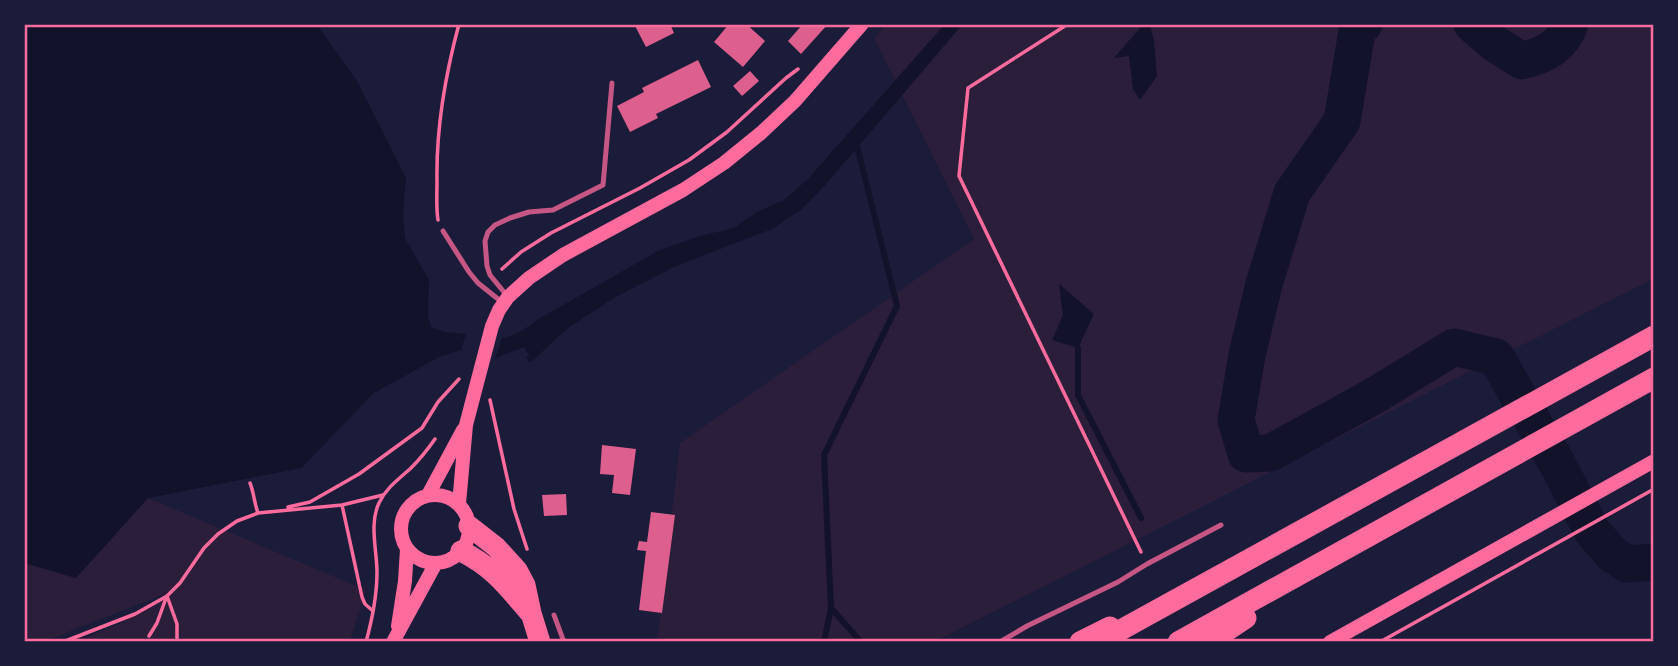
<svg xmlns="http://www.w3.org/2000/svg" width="1678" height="666" font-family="'Nunito Sans',sans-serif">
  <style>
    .green { fill: #2a1e3b }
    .water { fill: #12122b }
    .pier { fill: #1b1b3a }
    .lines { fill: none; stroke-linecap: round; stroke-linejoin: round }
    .stream { stroke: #12122b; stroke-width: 6 }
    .river { stroke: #12122b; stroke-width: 37 }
    .building { fill: #dd5f8e }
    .path { stroke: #ff6b9d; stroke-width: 3.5 }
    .service { stroke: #c65784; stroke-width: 5 }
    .secondary { stroke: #ff6b9d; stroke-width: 14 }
    .motorway { stroke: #ff6b9d; stroke-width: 21 }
    .neatline { fill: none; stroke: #ff6b9d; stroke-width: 2.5 }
  </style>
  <rect width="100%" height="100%" fill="#1b1b3a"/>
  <path class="green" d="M886,25H1653V279L936,641L657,642L680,443L974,239L874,38Z
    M148,498L366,590L350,641H181L180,628V641H78L119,624L173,591L45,641H25L24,563L76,578Z"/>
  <path class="water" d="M24,25H317L357,81L406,178L403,214L405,238L429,280L428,318L432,328L446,332L503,338C516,335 526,329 537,320L660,250L700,236L734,228L757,212L784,200L808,179L944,25H962L827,183L803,208L772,229L676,266L617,296L568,328L530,363L526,357L529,355L524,347L496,358L461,350L439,357L374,393L301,468L148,498L76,578L25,563Z
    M1135,25H1150L1154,41L1157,76L1140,100L1133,89L1129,56L1114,58L1140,28Z
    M1059,284L1094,314L1078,348L1052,340L1063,315Z"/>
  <path class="pier" d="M467,330L503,335L494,362L460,354Z"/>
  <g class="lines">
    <path class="stream" d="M1078,348V395L1141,518
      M831,608L861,642
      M824,642L831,608L824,455L897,306L856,142"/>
    <path class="river" d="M1364,24L1357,31L1342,121L1292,193L1264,284L1247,355L1236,420L1246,454L1270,453L1374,396L1454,347L1496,357L1559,467L1592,531L1613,555L1627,564L1654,562
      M1472,24L1494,43L1522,61C1544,55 1562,47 1570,24"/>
  </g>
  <path class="building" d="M634,24H670L674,33L646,47Z
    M729,24H746L765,41L743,67L714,42Z
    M803,24H828L801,54L788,41Z
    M698,60L711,87L656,114L658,118L630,132L617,106L644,92L642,88Z
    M750,71L759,81L742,96L733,86Z
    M602,445L636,449L630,495L612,493L614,475L600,474Z
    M566,494L567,515L544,516L542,495Z
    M651,512L675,515L662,613L639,610L646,551L637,550L639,541L647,542Z"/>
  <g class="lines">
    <path class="path" d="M1068,24L968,88L959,176L1141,552
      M438,220C436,207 437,194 437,181C436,128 445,76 459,24
      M502,269L521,252L551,233L640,188L689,160L727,132L786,78L798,69
      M490,400L514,509L527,549
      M250,483C254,493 254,502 258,513
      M342,505L362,597L365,604L373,611
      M288,507L310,502L359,474L422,428L438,402L459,379
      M167,596L177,624V642
      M149,636L157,623L166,598
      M63,642L135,614L167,596L180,583L204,548L218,534L237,521L258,513L342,505L383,495
      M366,642C372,620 377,595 377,572C377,551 369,524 379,503C386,488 399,479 411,468C420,459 428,449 435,439
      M1380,642L1654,489"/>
    <path class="service" d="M443,231L469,272L478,283L503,303
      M508,297L490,275L487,266L485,241L488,232L495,225L510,218L529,212L553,210L603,185L612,83
      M554,615L564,642
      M1000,642L1027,626L1118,582L1147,564L1221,525"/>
    <path class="secondary" d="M401 529a34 34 0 1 1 68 0a34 34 0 1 1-68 0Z
      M428,495L463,430
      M459,504L466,425L492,326L499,310L508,297L529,278L563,255L683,190L724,163L761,133L795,101L862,24
      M398,626L405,581L407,549
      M393,642L436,563
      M1330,642L1654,461"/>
    <path class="motorway" d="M469,526L496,547L517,570L525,585L531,613L540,642
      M461,551C493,567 507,586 529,612
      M1080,642L1110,627
      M1099,642L1654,336
      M1178,642L1654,378
      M1210,642L1246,618"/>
  </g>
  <rect width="1678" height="666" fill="none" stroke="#1b1b3a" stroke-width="52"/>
  <rect x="26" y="26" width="1626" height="614" class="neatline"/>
</svg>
